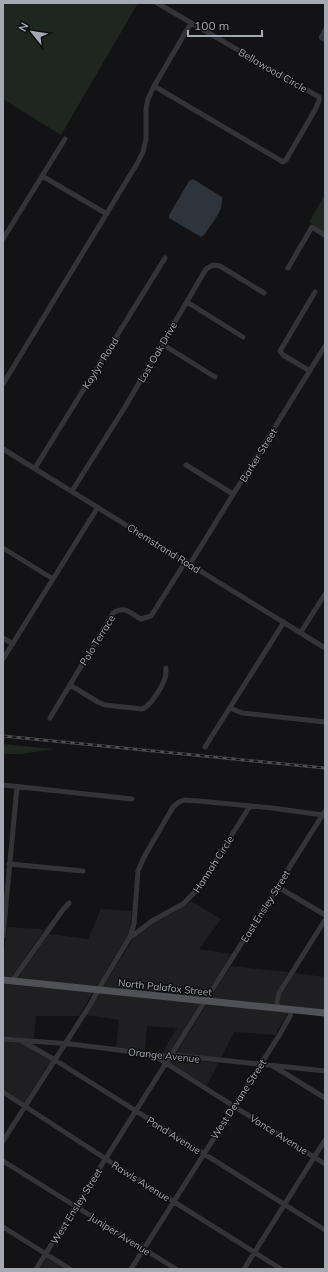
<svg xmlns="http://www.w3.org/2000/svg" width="328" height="1272" font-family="Mulish,sans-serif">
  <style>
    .built { fill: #1f1f21 }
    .green { fill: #1f2620 }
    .water { fill: #2d343b }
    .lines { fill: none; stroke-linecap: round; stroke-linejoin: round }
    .minor { stroke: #343438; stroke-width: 5 }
    .major { stroke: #505157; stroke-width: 7 }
    .rail-casing { stroke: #4d4e53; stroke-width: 3 }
    .rail { stroke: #0e0d0f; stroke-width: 1.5; stroke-dasharray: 4.5; stroke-linecap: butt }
    .labels { text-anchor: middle; stroke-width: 3; stroke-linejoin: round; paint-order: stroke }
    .street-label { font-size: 10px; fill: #a5a9b3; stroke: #0e0d0f }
  </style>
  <rect width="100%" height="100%" fill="#131214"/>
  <path class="built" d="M191,901L221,919L199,949L232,954L204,998L102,988L133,939L154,923L176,911Z
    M101,909L132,911L131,923L128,936L96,987L17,979L49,934L88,939Z
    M7,927L41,929L43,932L10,979L3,978V961Z
    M231,966L288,972L275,997V1005L210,999Z
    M294,973L325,977V1010L280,1006V998L282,994Z
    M3,983L12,985L93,992L79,1016H36L34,1039L20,1038L3,1036Z
    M99,993L201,1003L169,1053L166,1054L162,1053L177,1028L147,1026L145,1050L116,1047L119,1020L86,1015Z
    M207,1004L288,1012L275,1035L234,1032L221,1058L176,1053Z
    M3,1041L21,1043L51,1061L24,1103L3,1089Z
    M173,1058L218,1063L207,1086L169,1063Z
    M47,1257L66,1269H39Z"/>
  <path class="green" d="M3,3H138L61,135L3,99Z
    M325,195V232L309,222Z
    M3,744L54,749L21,754H3Z"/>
  <path class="water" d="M325,25V43L319,39V36Z
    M193,179L222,197C224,211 211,224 204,235L201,237L169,218V215L189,181Z"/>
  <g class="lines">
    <path class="minor" d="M154,86L283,162L286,160L315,110L319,101V97L157,3
      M42,176L107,214
      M3,239L65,139
      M288,268L312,227L325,235
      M187,302L243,337
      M162,344L215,377
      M310,371L283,355L280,351L315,292
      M3,384L138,162L143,152L146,139V109L148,99L153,88L191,23
      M3,449L325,648
      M186,465L233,494
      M35,468L165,258
      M72,491L125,407L206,269L213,265L220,266L264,293
      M3,548L53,579
      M190,564L325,346
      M301,632L325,594
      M3,638L13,644
      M3,659L98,507
      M70,685L98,702L105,705L142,709C151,706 162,687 165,678C166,675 166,671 166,668
      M230,708L242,713L325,722
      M50,718L113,613C125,605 130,613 141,619L151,616L186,561
      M205,747L284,622
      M3,785L132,799
      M9,864L83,871
      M278,887L325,915
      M3,936L17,787
      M131,937L152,921L183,904L197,890L250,806
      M12,981L62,911L69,903
      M278,1008L277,1002L279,993L325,920
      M3,1039L71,1044L166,1056L173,1055L325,1071
      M22,1041L55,1060L325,1230
      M153,1055L325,1164
      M273,1066L325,1098
      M3,1092L109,1161L281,1269
      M3,1141L90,1005L102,983L130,937L134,924L138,871L144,857L173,807L179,802L184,800L199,801L272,808L323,815
      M3,1161L176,1269
      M3,1227L70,1269
      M36,1269L325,811
      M131,1269L280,1034L290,1016L292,1010
      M244,1269L325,1140"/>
    <path class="major" d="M3,980L325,1013"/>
    <defs>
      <path id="rail" d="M3,736L325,768"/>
    </defs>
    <use href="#rail" class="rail-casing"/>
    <use href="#rail" class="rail"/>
  </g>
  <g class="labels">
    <g class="street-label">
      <text transform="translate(273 70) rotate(30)" y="4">Bellawood Circle</text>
      <text transform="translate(157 352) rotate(-60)" y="4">Lost Oak Drive</text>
      <text transform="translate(100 363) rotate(-58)" y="4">Kaylyn Road</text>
      <text transform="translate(258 455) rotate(-58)" y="4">Barker Street</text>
      <text transform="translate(164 548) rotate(32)" y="4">Chemstrand Road</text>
      <text transform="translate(97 640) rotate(-58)" y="4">Polo Terrace</text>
      <text transform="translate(213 864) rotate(-57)" y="4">Hannah Circle</text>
      <text transform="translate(265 906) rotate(-58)" y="4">East Ensley Street</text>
      <text transform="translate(165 987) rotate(6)" y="4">North Palafox Street</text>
      <text transform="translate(164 1055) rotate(6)" y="4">Orange Avenue</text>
      <text transform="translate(238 1099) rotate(-57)" y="4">West Devane Street</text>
      <text transform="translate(279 1134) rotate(32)" y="4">Vance Avenue</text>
      <text transform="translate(174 1135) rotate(32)" y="4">Pond Avenue</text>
      <text transform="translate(141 1181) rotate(32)" y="4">Rawls Avenue</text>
      <text transform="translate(76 1206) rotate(-58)" y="4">West Ensley Street</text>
      <text transform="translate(120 1234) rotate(32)" y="4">Juniper Avenue</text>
    </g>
  </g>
  <rect width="328" height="1272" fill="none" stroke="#a5a9b3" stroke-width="8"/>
  <g transform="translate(32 32) rotate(300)" stroke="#0e0d0f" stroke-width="3" paint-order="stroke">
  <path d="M0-3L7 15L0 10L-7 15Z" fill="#a5a9b3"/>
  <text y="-6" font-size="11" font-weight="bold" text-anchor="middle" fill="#a5a9b3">N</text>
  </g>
  <path d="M188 30v6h74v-6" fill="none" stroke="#a5a9b3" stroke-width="2"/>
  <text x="194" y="30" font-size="12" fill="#a5a9b3" stroke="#0e0d0f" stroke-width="3" paint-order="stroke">100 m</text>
</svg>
